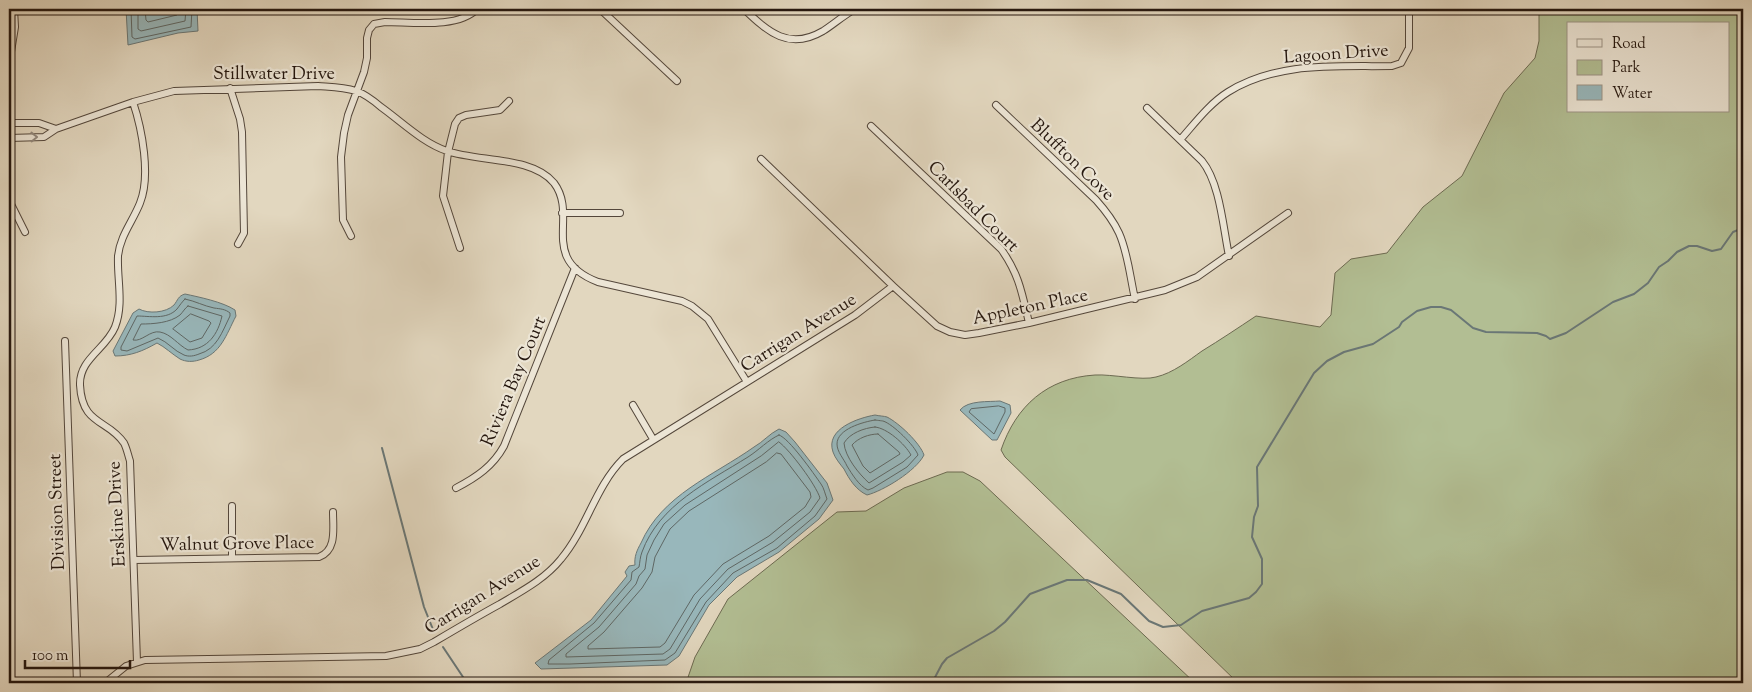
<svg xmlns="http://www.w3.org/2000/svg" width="1752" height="692" font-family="'Sorts Mill Goudy',serif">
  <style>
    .green { fill: #b2be93; stroke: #6c6a51; fill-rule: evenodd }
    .water { fill: #98b7bb; stroke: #6a7776 }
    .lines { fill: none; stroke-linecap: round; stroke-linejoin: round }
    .shore { stroke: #5e6765; stroke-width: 1 }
    .stream { stroke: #6a7776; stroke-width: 2 }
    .minor-casing { stroke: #54473b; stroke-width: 8 }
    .minor { stroke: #ece5d5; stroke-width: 6 }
    .oneway { stroke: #92887c }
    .labels { text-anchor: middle; stroke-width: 4.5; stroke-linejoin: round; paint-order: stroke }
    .street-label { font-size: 18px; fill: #25170f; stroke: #ece5d5 }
  </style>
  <rect width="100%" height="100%" fill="#e2d7bf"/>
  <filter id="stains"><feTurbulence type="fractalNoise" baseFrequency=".004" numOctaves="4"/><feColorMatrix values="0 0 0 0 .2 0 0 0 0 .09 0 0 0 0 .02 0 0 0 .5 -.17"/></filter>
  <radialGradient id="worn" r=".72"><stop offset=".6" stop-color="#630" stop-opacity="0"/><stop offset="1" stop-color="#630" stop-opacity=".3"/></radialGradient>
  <path class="green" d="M1539,9H1743V683H1238L1005,457L1001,450C1016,406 1047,378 1095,375C1112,374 1142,381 1156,377C1173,373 1188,361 1202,351C1220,340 1238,328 1256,316L1320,327L1331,315L1335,273L1351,259L1387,253L1423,207L1462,176L1504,93L1535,58L1539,41ZM1568,24H1728V111H1568Z
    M947,472H963L980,481L1195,683H686L695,657L728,599L837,512L866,511L904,488Z"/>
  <path class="water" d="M126,9H197L198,31L178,33L128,45Z
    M185,294C199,297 223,302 235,310L236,316C226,335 221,354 199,360C193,362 186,362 180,359C172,354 165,347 157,343C143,351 131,356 115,356L113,351L133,313L139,309C148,314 166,313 174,305C178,300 178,296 185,294Z
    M1000,401L1010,405L1011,413L997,440H992L960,410C968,400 989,402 1000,401Z
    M875,415C879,416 884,416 887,417C899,423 920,443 924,455C916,471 883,491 867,495C856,490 849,479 844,469C840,464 835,458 833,452C825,429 858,418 875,415Z
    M779,429L786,432L795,442L827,483L833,500L819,519L779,552L737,577L709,605L679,656L667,665L541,669L535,663L591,620L627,576L625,572L629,566L635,565C634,557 637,550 641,543C662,495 713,476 754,447C763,442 769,434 779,429Z"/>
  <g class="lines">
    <path class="shore" d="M131,9L132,37L135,39L191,27L192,9
      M138,9V29L141,31L185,21L186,9
      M145,9L146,20L148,22L177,15L179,9
      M185,299C195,301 204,306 214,308C221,309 225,309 230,313V316C222,332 217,349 199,354C194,356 189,357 184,355C174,351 168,342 158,338L127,351L121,350V347L137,316C149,316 167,320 177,309C180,305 182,302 185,299Z
      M188,306L222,316C218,334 208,349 188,350C178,345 171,334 160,332C150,330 142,342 133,340L141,324C153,324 170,323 180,315C183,312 185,308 188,306Z
      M191,314L209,321L211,323L202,338L190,342L173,329Z
      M999,406L1005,408V412L994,434L969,412L971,409Z
      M875,420C875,420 883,421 883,421C893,424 915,446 918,455L907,467L873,488L868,490C859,486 852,474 847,466C844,459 837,452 837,444C837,429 863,422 875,420Z
      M875,427C887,428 905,444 911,455L903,462L869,483C859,474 845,457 844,443C850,433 864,428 875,427Z
      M878,434L899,452L900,454L870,473L863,466L852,445C858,438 869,434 878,434Z
      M779,435C789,438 814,474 821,484C824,488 825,494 827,499L815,516L777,548L733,573L706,602L675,653L665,660L570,664H548L549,660L594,623L631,580L632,572L639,567C640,562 640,557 642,552C659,505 708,482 748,457C759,450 768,440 779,435Z
      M779,442C790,450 816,485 820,498L810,512L773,542L728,569L700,599L670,649L663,654L566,657V654L599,627L636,584L639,576L645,569L647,555L654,540L664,524L685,505L761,456Z
      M777,453L781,454L810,492L811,497L805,507L769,536L723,564L694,595L665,643L660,647L588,649V646L604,632L642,588L652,572L655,557L670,529L689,511L766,462Z"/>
    <path class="stream" d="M382,448L424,607L434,632
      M443,647L467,683
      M932,683L942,664L947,658L994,631L1005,622L1030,594L1067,580H1087L1121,594L1149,621L1163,627L1181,625L1202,611L1249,598L1256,592L1262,584V559L1252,537L1254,517L1258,506L1257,467L1314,373L1327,361L1344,352L1373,344L1399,327L1402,322L1417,311L1431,307H1441L1451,310L1473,328L1486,332L1537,333L1546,336L1550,339L1566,333L1613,302L1634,294L1648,283L1659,267L1668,261L1677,252L1689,246H1697L1712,251L1721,249L1733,232L1743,228"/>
    <defs>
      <path id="minor" d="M600,9L677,81
        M744,9C768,32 789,51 823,31C834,24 844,15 855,9
        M9,64L15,27L14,9
        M230,88L240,119L242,132L244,233L238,244
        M133,102C142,129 151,176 140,203C133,221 120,236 118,256C117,280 124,304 115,327C106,349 79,359 80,385C82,426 108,419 124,443C127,449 128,455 130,461L137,662
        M996,105L1096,200C1105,210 1113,220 1119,233C1128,253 1130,277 1135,299
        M1147,108L1202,161C1220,183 1223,227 1229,256
        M9,123H39L56,129
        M871,126L1001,249C1019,274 1022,293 1029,323
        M9,138L44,137L56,129L133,102L174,91L318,86C331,87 343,87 356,91C365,94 374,101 381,107C402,122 423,143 447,151C478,162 532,156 554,183C579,216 538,259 598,282L682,301L692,306L708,319L747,382
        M1180,140C1195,123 1209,104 1228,92C1278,61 1337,67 1392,66L1401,63L1409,48V9
        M761,159L893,286L937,326L950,332L965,335L979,333L1029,323L1165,290L1197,277L1288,213
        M9,200L25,232
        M562,213H620
        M351,236L343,220L341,157L344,133L348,115L364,72L367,58V38L369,30L374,24L385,22C411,22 458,29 477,9
        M460,248L443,196L448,152L455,124L459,118L466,115L500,110L509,101
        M65,341L77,683
        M633,405L653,439
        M456,488C477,477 493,466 504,446L575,268
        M232,506V558
        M134,560L319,557C337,550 333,529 333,512
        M105,683L126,666L145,660L386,656L420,649L434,642C456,629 478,616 500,604C522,591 545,579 561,559C587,528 595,487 623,459L855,315L893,286"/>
    </defs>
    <use href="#minor" class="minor-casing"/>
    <use href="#minor" class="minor"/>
  </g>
  <defs><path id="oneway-chevron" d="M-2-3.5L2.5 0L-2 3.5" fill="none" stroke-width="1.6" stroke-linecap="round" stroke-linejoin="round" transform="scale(1.25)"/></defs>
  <use class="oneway" href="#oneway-chevron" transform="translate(34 137) rotate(-1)"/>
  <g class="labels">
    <g class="street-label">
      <text transform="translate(1336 53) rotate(-4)" y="6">Lagoon Drive</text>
      <text x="274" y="79">Stillwater Drive</text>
      <text transform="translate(1073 159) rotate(44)" y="6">Bluffton Cove</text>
      <text transform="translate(974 206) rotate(45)" y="6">Carlsbad Court</text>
      <text transform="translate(1030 306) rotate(-12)" y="6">Appleton Place</text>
      <text transform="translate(798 332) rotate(-32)" y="6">Carrigan Avenue</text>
      <text transform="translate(513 381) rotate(-67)" y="6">Riviera Bay Court</text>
      <text transform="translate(56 512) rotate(-92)" y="6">Division Street</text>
      <text transform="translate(116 514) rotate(-93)" y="6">Erskine Drive</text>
      <text transform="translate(237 543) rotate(-1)" y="6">Walnut Grove Place</text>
      <text transform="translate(482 594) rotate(-32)" y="6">Carrigan Avenue</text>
    </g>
  </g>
  <rect width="1752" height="692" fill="none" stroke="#e2d7bf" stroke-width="30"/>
  <rect x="10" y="10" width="1732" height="672" fill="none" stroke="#25170f" stroke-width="2.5"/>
  <rect x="15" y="15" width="1722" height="662" fill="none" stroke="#25170f"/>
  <rect x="1567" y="22" width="162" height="90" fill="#ece5d5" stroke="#9c9386"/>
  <rect x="1577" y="39" width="25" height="8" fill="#ece5d5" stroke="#9c9386"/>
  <text x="1612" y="48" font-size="15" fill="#25170f">Road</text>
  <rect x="1577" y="60" width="25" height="15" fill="#b2be93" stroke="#9c9386"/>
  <text x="1612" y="72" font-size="15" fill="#25170f">Park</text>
  <rect x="1577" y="85" width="25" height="15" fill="#98b7bb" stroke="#9c9386"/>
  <text x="1612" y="98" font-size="15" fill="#25170f">Water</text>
  <path d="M25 660v8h105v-8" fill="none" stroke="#25170f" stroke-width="2.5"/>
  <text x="32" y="660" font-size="15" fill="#25170f" stroke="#ece5d5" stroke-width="4" paint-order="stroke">100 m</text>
  <rect width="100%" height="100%" filter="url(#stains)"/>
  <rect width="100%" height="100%" fill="url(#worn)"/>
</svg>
